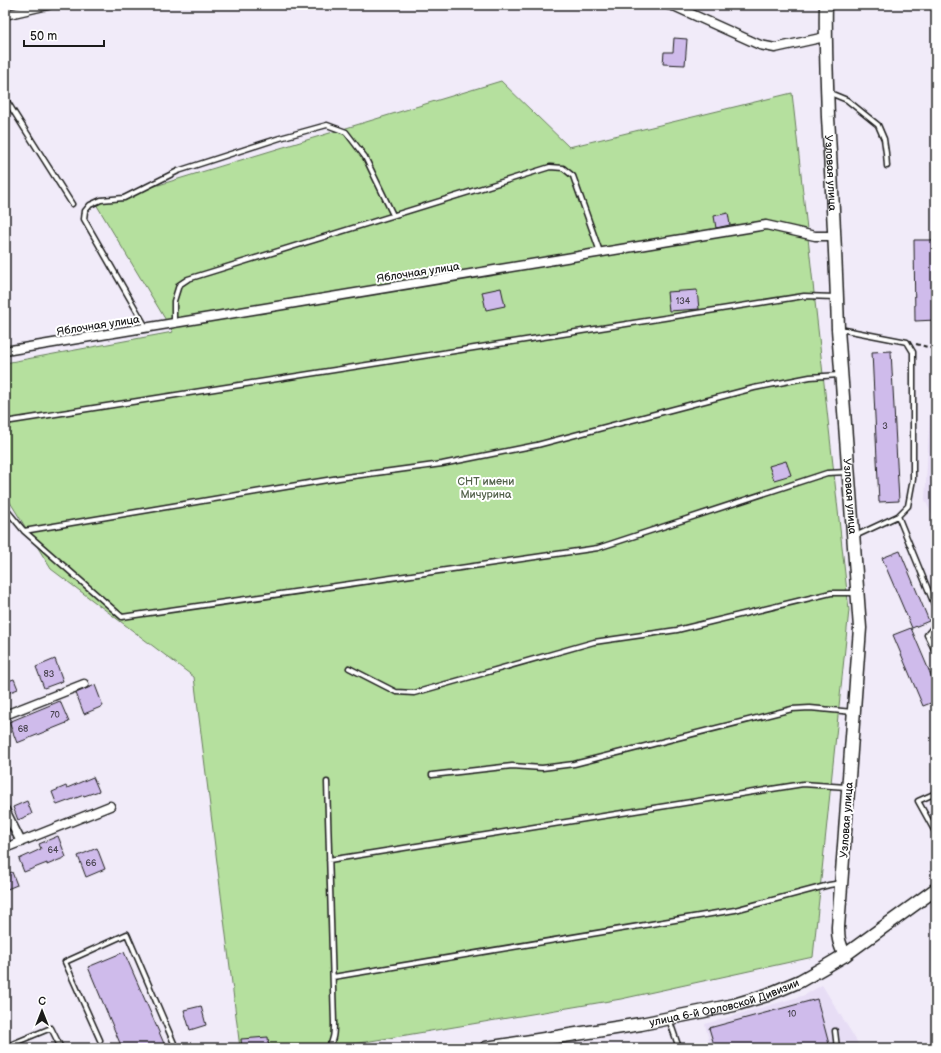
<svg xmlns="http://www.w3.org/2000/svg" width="941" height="1053" font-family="'Balsamiq Sans',sans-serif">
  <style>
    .built { fill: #e7ddf5 }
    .green { fill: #b5e09e; stroke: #687e5d }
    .building { fill: #cfbbeb; stroke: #1c1c1c }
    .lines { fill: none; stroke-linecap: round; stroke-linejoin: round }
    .lane-casing { stroke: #1c1c1c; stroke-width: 7 }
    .street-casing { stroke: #1c1c1c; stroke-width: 11 }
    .secondary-casing { stroke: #1c1c1c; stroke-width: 15 }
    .path { stroke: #1c1c1c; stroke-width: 2; stroke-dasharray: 4 3; stroke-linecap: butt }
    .lane { stroke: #fff; stroke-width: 4 }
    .street { stroke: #fff; stroke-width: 8 }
    .secondary { stroke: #fff; stroke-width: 12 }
    .labels { text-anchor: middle; stroke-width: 4; stroke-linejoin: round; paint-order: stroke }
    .number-label { font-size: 9px; fill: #494450 }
    .street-label { font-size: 11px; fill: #1c1c1c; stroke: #fff }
    .park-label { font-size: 11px; fill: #52614a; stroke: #fff }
  </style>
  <rect width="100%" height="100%" fill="#f1ebf9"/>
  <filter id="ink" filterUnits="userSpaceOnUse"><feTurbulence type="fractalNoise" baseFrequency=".025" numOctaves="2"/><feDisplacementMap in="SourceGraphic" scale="8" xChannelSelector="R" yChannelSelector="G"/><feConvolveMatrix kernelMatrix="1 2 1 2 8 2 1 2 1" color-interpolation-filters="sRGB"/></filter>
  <g filter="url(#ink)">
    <path class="built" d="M936,409V524L925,500L930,411Z
      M822,985L861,1048H711L705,1024L805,995Z"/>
    <path class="green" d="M501,81L569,147L792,93L849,610L813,957L621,999L329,1048H240L194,677L51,569L5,494V363L173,332L96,204Z"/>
    <path class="building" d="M674,38L687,39L685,65L663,64L664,52H673Z
      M728,213L730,225L716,228L714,216Z
      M914,240H936V320L915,321Z
      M501,288L505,306L486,310L482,292Z
      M697,290L699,309L669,311L667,292Z
      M891,351L899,501L879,502L872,352Z
      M786,461L791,475L774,480L769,466Z
      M900,551L929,621L912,628L882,558Z
      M911,628L936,687V701L923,706L893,635Z
      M55,659L63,681L44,688L36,667Z
      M14,679L18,689L5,694V682Z
      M95,685L103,706L84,714L76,693Z
      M60,701L69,722L17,743L9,722Z
      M93,777L99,791L84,796V795L57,805L52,792L66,786L67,788Z
      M27,801L32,814L18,820L13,807Z
      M58,836L66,857L47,865V863L24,872L19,859L41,849L39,844Z
      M97,848L105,869L86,877L78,856Z
      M12,872L17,885L5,890V875Z
      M124,952L166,1048H122L88,967Z
      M817,999L830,1048H715L709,1028Z
      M201,1006L206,1025L190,1030L184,1010Z
      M268,1037L269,1048H242L241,1039Z"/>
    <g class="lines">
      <defs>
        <path id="lane" d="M830,93L847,100L878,125L884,139L886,153L887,166
          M5,98L72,204
          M174,323V301L179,285L188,279L550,167L563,168L573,176L600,252
          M146,327L84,219L85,211L90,205L101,200L124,198L178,171L280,138L327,125L346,132L365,157L393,215
          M840,329L907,342L913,352V479L908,506L898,516
          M5,422L804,296L835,297
          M5,508L24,531L122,617L598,548L827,473L847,472
          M24,531L339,478L442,464L537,445L754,388L810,377L839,375
          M855,536L898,516L936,609
          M936,624L927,635L936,653
          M349,668L396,692L414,693L594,642L677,630L831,593H856
          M432,775L512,766L542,768L574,764L792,709L810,708L853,712
          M327,782L334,1023C334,1032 334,1041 328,1048
          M936,793L918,801L934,830L936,829
          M329,860L803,784L846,787
          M333,977L735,910L829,885L841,883
          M669,1019L679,1048
          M835,1031L837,1048
          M100,1040L65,962L127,934L176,1048
          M5,1047L51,1028L61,1048"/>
        <path id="street" d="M668,5L676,7L760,45L775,48L825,37
          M5,15L48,5
          M5,351L766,225L815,236H834
          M5,715L84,684
          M5,810L21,842
          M5,848L110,806"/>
        <g id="secondary">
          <path id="s1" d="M826,5C825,42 827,80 828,117C832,188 836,258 838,329L860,628L838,927C838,938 839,944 845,955"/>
          <path id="s2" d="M486,1048L641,1024L734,1005L767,995L800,981L823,968L845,955L936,889"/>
        </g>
      </defs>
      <use href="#lane" class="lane-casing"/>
      <use href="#street" class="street-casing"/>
      <use href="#secondary" class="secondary-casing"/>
      <path class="path" d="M916,344L931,348L936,352"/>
      <use href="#lane" class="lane"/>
      <use href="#street" class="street"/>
      <use href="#secondary" class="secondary"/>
    </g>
  </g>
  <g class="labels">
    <g class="number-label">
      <text x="683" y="304">134</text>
      <text x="885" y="429">3</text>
      <text x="49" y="677">83</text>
      <text x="55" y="718">70</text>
      <text x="23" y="732">68</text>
      <text x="53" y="853">64</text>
      <text x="91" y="866">66</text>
      <text x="792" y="1017">10</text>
    </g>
    <g class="street-label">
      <text dy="4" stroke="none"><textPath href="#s1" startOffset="168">Узловая улица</textPath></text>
      <text transform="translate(418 272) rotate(-9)" y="4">Яблочная улица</text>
      <text transform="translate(98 325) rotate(-9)" y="4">Яблочная улица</text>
      <text dy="4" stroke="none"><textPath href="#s1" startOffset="492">Узловая улица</textPath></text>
      <text transform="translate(846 820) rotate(-86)" y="4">Узловая улица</text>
      <text dy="4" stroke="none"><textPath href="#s2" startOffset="243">улица 6-й Орловской Дивизии</textPath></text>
    </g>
    <g class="park-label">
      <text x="486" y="485">СНТ имени<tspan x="486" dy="13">Мичурина</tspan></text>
    </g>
  </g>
  <rect width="941" height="1053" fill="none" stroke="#fff" stroke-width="20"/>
  <rect x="10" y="10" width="921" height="1033" fill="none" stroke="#1c1c1c" stroke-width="1.5" filter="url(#ink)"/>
  <g transform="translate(42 1011)" stroke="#ffffff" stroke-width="3" paint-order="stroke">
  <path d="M0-3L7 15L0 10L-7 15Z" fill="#1c1c1c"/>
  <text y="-6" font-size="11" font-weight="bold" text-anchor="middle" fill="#1c1c1c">С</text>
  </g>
  <path d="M24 40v6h80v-6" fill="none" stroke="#1c1c1c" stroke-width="2"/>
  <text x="30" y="40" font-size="12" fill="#1c1c1c" stroke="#ffffff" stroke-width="3" paint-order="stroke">50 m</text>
</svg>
